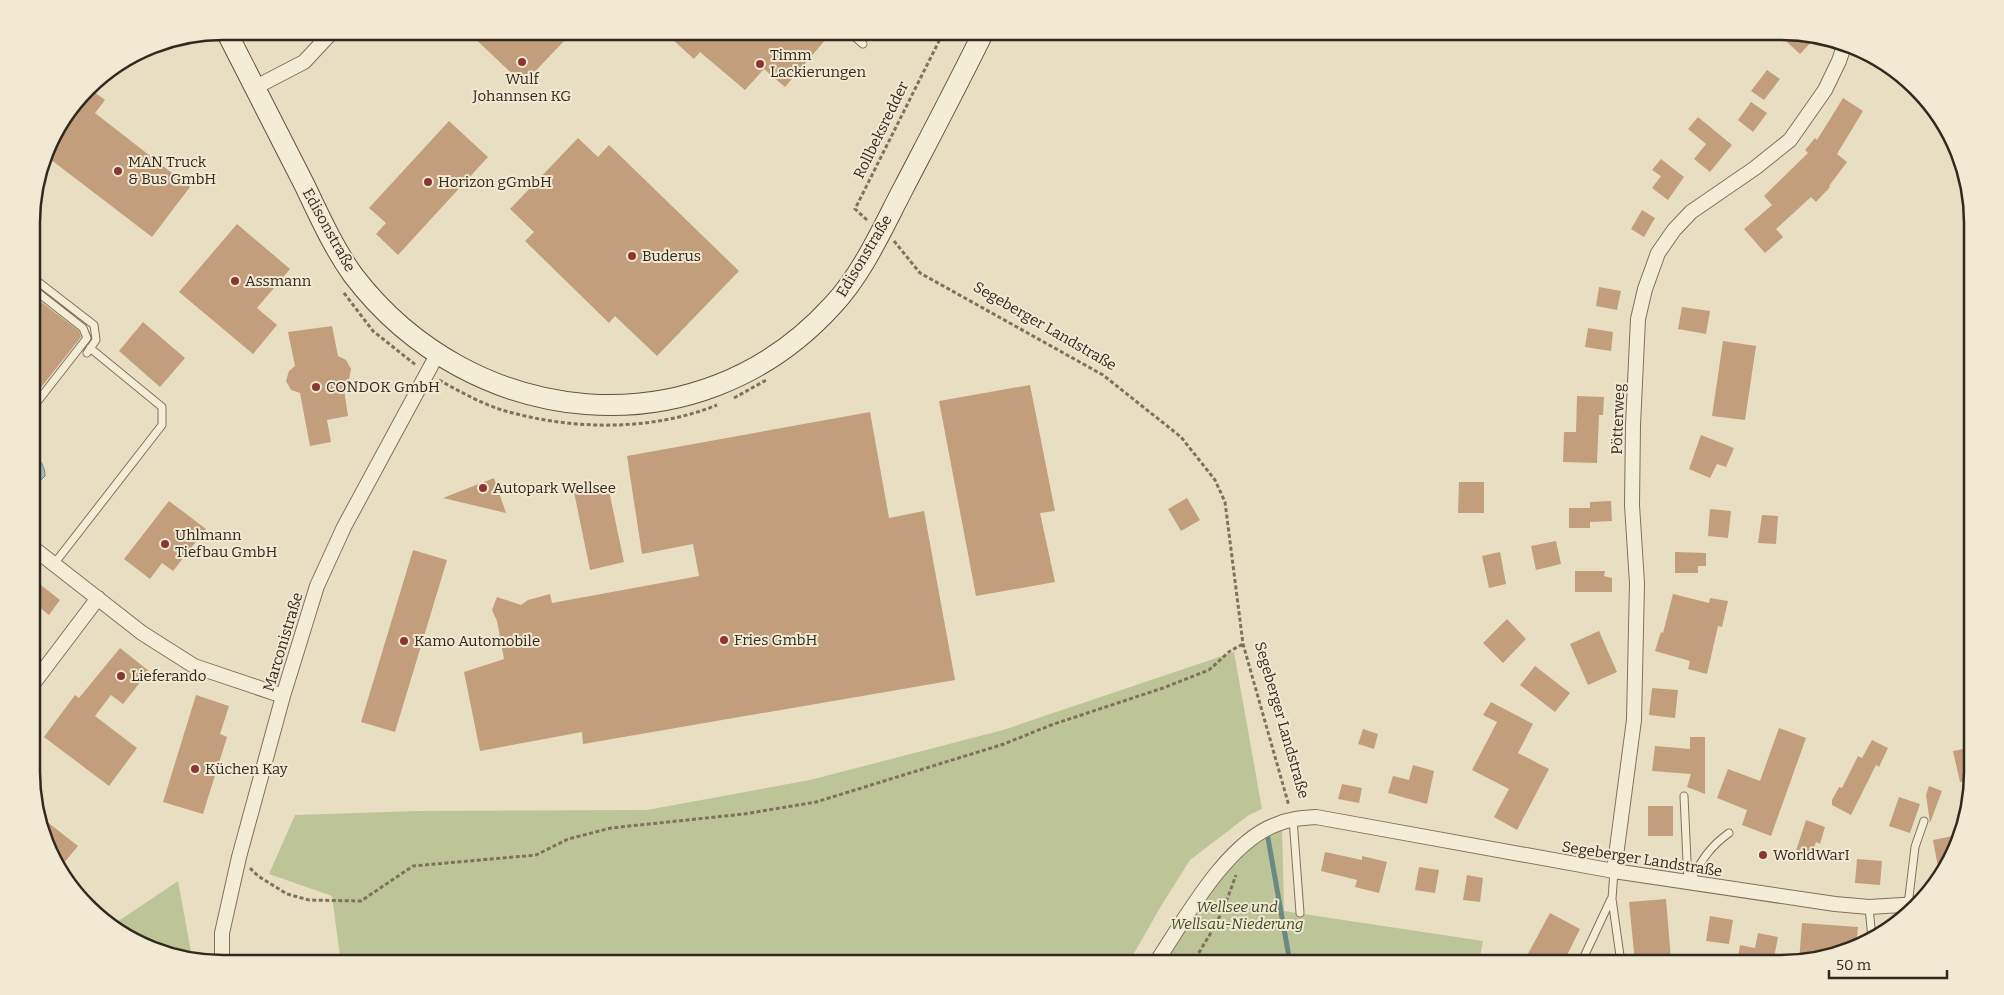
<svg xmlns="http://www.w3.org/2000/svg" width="2004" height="995" font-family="Bitter,serif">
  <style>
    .green { fill: #bdc598 }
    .water { fill: #a4bcb6; stroke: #6d8883 }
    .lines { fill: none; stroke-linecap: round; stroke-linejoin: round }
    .stream { stroke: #6d8883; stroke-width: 5 }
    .building { fill: #c29e7c }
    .lane-casing { stroke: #80715c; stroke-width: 9 }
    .street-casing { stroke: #80715c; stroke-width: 16 }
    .secondary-casing { stroke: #62533f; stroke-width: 22 }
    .path { stroke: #80715c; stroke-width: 3; stroke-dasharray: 4 2.5; stroke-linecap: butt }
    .lane { stroke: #f4edd5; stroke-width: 7 }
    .street { stroke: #f4edd5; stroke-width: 14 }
    .secondary { stroke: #f4edd5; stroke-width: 20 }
    .poi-dot { fill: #893732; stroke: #f1e9d1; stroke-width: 2 }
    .labels { text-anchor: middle; stroke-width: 4; stroke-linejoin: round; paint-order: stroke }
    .poi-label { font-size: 15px; fill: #32291e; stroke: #f1e9d1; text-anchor: start }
    .street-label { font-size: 15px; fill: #32291e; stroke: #f1e9d1 }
    .park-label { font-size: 15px; font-style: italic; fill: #404c27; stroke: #f1e9d1 }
    .rim { fill: none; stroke: #32291e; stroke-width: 2.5 }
  </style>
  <rect width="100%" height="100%" fill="#e8dfc3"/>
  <path class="green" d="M1234,652L1262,809L1249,815L1190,860L1161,906L1128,964H341L332,896L269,874L295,815L417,811L647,810L810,780L1003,730Z
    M1282,825L1284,911L1483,941L1479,963L1161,964L1204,879Z
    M178,881L192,957L138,944L114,924Z"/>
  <path class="water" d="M32,455C41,459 45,467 45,476L32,489Z"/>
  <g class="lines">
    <path class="stream" d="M1268,838L1290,963"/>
  </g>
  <path class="building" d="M467,31H556L565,40L523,84Z
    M663,31H833L785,87L764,69L745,90L700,52L694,59Z
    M1794,34L1814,39L1800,54L1787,42Z
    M1767,70L1780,79L1764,100L1751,91Z
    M89,88L105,100L95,113L190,187L152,237L46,156L51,138Z
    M1843,98L1863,111L1837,154L1847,162L1829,186L1830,187L1816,202L1811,197L1776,229L1783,237L1765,253L1744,229L1772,205L1764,196L1808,153L1805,150L1815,138L1817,140Z
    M1751,102L1767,113L1753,132L1738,120Z
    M1698,117L1732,145L1710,172L1694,159L1706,144L1688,129Z
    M449,121L488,157L398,255L376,234L386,223L369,208Z
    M578,138L598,157L609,145L739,271L657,356L615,316L609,323L525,241L534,232L510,209Z
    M1661,159L1684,177L1668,200L1652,188L1661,176L1652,170Z
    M1642,210L1655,218L1644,237L1631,229Z
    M237,224L290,269L257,308L277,325L253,354L179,292Z
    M1599,287L1621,291L1617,310L1596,306Z
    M32,295L79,331L81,337L32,399Z
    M1682,307L1710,311L1706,334L1678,329Z
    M143,322L185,358L160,387L119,351Z
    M332,326L338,356L346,360L351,369L349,379L343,383L348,416L327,420L331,442L310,446L300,393L291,390L286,381L289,371L295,366L288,332Z
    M1588,328L1613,332L1611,351L1585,347Z
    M1723,341L1756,346L1745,420L1712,416Z
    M1030,385L1055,511L1040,513L1055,582L976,596L939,401Z
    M1577,396L1604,397L1603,415H1599L1597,463L1563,462L1564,432H1576Z
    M870,412L889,518L924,511L955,680L583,744L582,732L480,751L464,672L504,659L497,621L492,610L497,597L521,605L528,600L550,594L552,603L699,576L693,544L642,554L627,456Z
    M1701,435L1734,448L1726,467L1717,464L1710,478L1689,469Z
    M494,478L506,513L443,498Z
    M1459,482H1484V513H1458Z
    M608,486L624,562L590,570L574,492Z
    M1187,498L1200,520L1181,531L1168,509Z
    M169,501L206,529L173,571L162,563L150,579L124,559Z
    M1611,501L1612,521L1590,522V528H1569V508H1590V502Z
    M1710,509L1731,511L1728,538L1708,536Z
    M1762,515L1778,516L1776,544L1758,543Z
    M1556,541L1561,564L1536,570L1531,546Z
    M413,550L447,560L395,732L361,722Z
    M1500,552L1506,584L1489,588L1482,556Z
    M1675,552L1706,553V566H1698V573H1675Z
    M1575,571H1605L1604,576L1612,578V592H1575Z
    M32,578L60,600L49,615L33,602Z
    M1673,594L1709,603L1710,598L1728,601L1722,627L1718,626L1707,674L1688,669L1690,661L1655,651L1661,632L1663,633Z
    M1507,619L1526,639L1503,663L1483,643Z
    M1599,631L1617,672L1588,685L1570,644Z
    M120,648L149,671L123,704L111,695L95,716L137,748L109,786L44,737L75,695L79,698Z
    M1535,666L1570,693L1555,712L1520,685Z
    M1652,688L1678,690L1675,718L1649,715Z
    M196,695L229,706L220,734L227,737L203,814L163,802Z
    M1491,702L1533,724L1518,753L1549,769L1517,830L1494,817L1509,789L1472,770L1497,722L1483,715Z
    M1779,728L1806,738L1771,836L1742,825L1747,810L1717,798L1728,769L1760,781Z
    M1363,729L1378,734L1374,749L1358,744Z
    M1690,737H1705V794L1687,787L1691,774L1652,771L1655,746L1690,749Z
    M1872,740L1888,748L1879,767L1876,765L1851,815L1832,805V800L1839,787L1842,788L1858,756L1862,758Z
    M1973,747L1971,779L1960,782L1953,751Z
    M1413,765L1434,771L1427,804L1388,793L1393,776L1409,780Z
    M1342,784L1362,788L1359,803L1338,799Z
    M1929,786L1942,791L1930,823L1926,795Z
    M1899,797L1920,804L1910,833L1889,826Z
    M1648,806H1673V836H1648Z
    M37,814L78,846L63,864L52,856L46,845Z
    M1806,820L1825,827L1820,844L1816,842L1811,857L1795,854Z
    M1958,835L1953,857L1948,865L1938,867L1933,840Z
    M1325,852L1362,860V856L1387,862L1379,893L1355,887L1357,880L1321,871Z
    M1857,859L1882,861L1880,885L1855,883Z
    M1419,867L1439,870L1435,893L1415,890Z
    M1467,875L1483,878L1480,902L1463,900Z
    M1666,899L1671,959L1635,962L1629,902Z
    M1550,913L1580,929L1563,963H1523Z
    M1710,916L1733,920L1729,944L1706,941Z
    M1802,923L1858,927L1856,947L1842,954L1799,962Z
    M1758,933L1778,937L1773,963H1737L1740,945L1755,948Z"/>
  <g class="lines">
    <defs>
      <path id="lane" d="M848,31L863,44
        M32,277L94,325L96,340L87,353
        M32,288L83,328L87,338L34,406L32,407
        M54,564L162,425V407L90,348
        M1684,796L1688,883
        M1293,819L1300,913
        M1614,871L1612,899L1621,963
        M1689,883C1701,862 1708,848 1729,833
        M1908,905L1915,847L1924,821
        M1869,907L1872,939
        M1581,963L1611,899"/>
      <path id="street" d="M254,88L304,62L333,31
        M32,547L142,633L194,666L283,696
        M33,684L98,598
        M1614,871L1634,720L1637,583L1632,505L1633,425L1638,319L1645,289L1658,253L1674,230L1691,212L1755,168L1790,140L1825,90L1839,61L1844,46
        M222,964V933L239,857L283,696L317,586L344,527L438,353
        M1155,964C1184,921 1225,844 1275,825C1288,819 1301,818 1316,817L1614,871L1835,904L1869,907L1919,904"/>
      <path id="secondary" d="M226,31C252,82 278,133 304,184C319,215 333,247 353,275C471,430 697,454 832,306C863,273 882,229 903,189C930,137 958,84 984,31"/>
    </defs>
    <use href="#lane" class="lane-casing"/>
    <use href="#street" class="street-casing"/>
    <use href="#secondary" class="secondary-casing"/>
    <path class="path" d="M346,38L353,31
      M867,220L855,209L944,31
      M894,241L920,273L1103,375L1181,437L1215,480L1225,502L1243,644L1289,806
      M344,293L373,331L417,366
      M439,380C459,391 480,403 502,410C570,430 650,432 717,405
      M734,398L768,379
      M250,868L258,876L287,894L309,900L361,901L413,866L536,855L568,839L611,828L744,814L816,802L1004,744L1051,725L1163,688L1209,670L1230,651L1243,644
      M1192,964L1215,926L1225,905L1236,875"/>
    <use href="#lane" class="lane"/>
    <use href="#street" class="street"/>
    <use href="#secondary" class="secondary"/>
  </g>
  <g class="poi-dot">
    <circle cx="522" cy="62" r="5"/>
    <circle cx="760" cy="64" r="5"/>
    <circle cx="118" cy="171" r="5"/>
    <circle cx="428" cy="182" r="5"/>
    <circle cx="632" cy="256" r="5"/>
    <circle cx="235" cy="281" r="5"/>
    <circle cx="316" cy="387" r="5"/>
    <circle cx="483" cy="488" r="5"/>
    <circle cx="165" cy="544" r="5"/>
    <circle cx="724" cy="640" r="5"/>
    <circle cx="404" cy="641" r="5"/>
    <circle cx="121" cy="676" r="5"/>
    <circle cx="195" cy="769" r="5"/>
    <circle cx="1763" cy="855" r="5"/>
  </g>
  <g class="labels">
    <g class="poi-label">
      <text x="770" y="60">Timm<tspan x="770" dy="17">Lackierungen</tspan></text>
      <text x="522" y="84" text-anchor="middle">Wulf<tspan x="522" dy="17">Johannsen KG</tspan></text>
      <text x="128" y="167">MAN Truck<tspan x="128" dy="17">&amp; Bus GmbH</tspan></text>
      <text x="438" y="187">Horizon gGmbH</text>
      <text x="642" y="261">Buderus</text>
      <text x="245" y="286">Assmann</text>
      <text x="326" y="392">CONDOK GmbH</text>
      <text x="493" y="493">Autopark Wellsee</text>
      <text x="175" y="540">Uhlmann<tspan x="175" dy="17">Tiefbau GmbH</tspan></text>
      <text x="734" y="645">Fries GmbH</text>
      <text x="414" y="646">Kamo Automobile</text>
      <text x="131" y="681">Lieferando</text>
      <text x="205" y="774">Küchen Kay</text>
      <text x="1773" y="860">WorldWarI</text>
    </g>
    <g class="street-label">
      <text transform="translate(881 130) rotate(-64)" y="5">Rollbeksredder</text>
      <text transform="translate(329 230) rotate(61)" y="5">Edisonstraße</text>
      <text transform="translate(864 256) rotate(-59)" y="5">Edisonstraße</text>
      <text transform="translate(1045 326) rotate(30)" y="5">Segeberger Landstraße</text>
      <text transform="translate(1618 419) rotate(-88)" y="5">Pötterweg</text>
      <text transform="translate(283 642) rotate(-73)" y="5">Marconistraße</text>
      <text transform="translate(1282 720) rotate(74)" y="5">Segeberger Landstraße</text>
      <text transform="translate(1642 859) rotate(9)" y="5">Segeberger Landstraße</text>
    </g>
    <g class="park-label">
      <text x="1237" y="912">Wellsee und<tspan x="1237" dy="17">Wellsau-Niederung</tspan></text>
    </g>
  </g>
  <path d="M0 0H2004V995H0ZM223 40H1781A183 183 0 0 1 1964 223V772A183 183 0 0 1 1781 955H223A183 183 0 0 1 40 772V223A183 183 0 0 1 223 40Z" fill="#f1e9d1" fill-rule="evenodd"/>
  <path class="rim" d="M223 40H1781A183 183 0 0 1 1964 223V772A183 183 0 0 1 1781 955H223A183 183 0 0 1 40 772V223A183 183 0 0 1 223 40Z"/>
  <path d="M1829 970v8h118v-8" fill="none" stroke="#32291e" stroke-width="2.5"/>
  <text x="1836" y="970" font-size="15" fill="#32291e" stroke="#f1e9d1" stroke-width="4" paint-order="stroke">50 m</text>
</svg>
